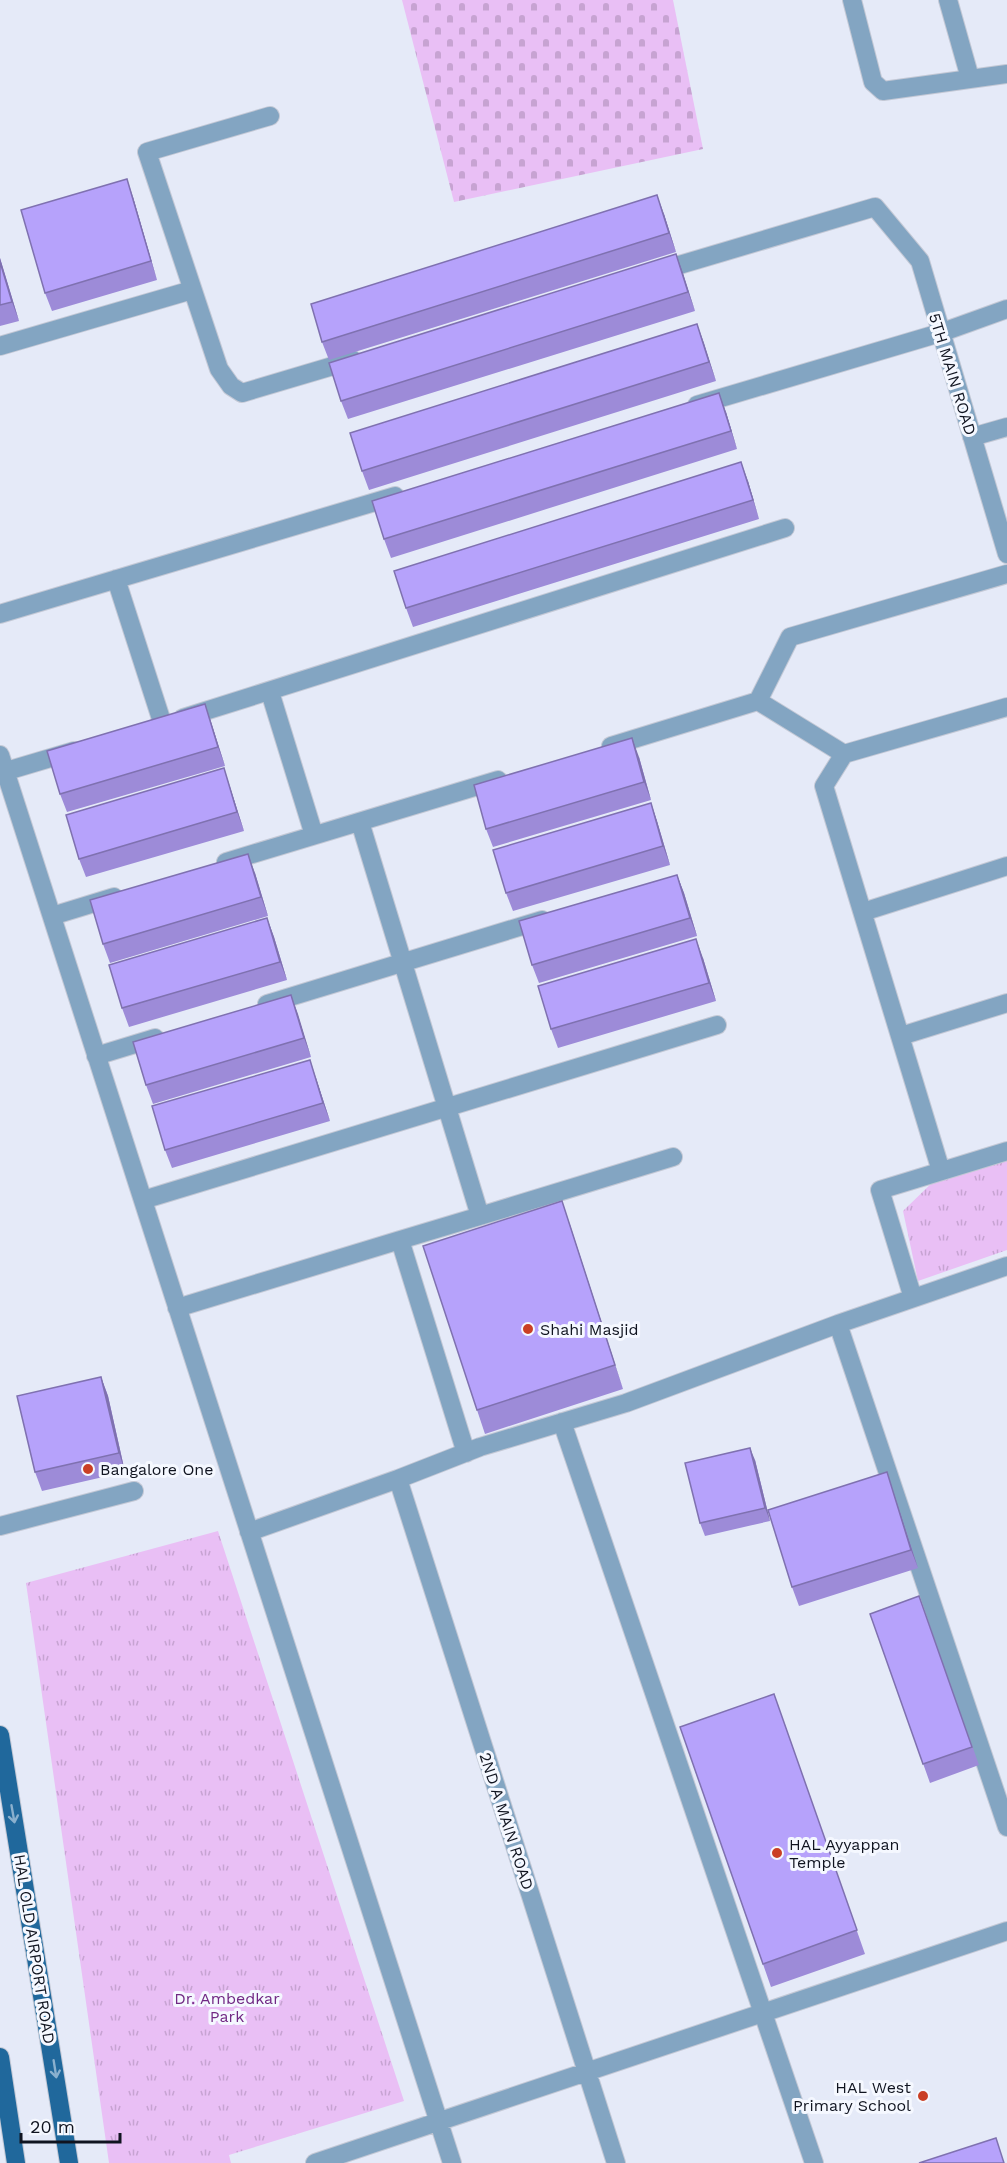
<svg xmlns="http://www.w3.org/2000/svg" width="1007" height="2163" font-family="'Work Sans',sans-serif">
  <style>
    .grass { fill: url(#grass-tufts) }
    .cemetery { fill: url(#cemetery-stones) }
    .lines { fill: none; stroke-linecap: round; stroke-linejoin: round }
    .minor-casing { stroke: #c3c8d5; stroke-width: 20 }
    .major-casing { stroke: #c3c8d5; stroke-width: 20 }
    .minor { stroke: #83a5c2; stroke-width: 18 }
    .major { stroke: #20689c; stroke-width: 18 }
    .wall { fill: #9d8bd8 }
    .shaded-wall { fill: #7f71b0 }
    .building { fill: #b6a2fb; stroke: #7f71b0; stroke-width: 1.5 }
    .oneway { stroke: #8ab0ce }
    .poi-dot { fill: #ca3f25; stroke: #f5f8ff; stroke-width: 2 }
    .labels { text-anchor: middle; stroke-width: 6; stroke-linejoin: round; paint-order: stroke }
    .street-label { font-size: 16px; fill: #101420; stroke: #f5f8ff }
    .poi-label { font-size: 16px; fill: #101420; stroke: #f5f8ff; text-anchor: start }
    .park-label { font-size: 16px; fill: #712884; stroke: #f5f8ff }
  </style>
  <defs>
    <pattern id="grass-tufts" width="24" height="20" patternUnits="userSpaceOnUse" patternTransform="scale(1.5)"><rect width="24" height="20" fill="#e9bff5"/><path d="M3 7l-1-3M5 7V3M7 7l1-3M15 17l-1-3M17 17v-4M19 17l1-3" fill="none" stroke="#c7a3d2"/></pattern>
    <pattern id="cemetery-stones" width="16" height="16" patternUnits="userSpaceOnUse" patternTransform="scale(1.5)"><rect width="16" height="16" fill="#e9bff5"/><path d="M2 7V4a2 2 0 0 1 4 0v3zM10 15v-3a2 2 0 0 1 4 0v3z" fill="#c7a3d2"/></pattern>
  </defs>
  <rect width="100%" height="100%" fill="#e5eaf8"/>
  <path class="grass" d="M1007,1157V1250L918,1281L903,1211L939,1176Z
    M218,1531L404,2101L229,2155L231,2163H109L26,1583Z"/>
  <path class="cemetery" d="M402,0H673L703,149L454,202Z"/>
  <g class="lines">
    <defs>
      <path id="minor" d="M852,0L873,82L883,91L1007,74
        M948,0L970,78
        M270,116L147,152L219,369L231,386L242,393L353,360
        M659,271L875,207L920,261L1007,554
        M0,346L192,290
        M697,405L940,333L1007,309
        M972,437L1007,427
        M116,579L163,725
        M0,614L395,496
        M270,692L314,835
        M758,701L844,754
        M183,718L785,528
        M611,746L758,701L790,637L1007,574
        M0,755L452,2163
        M0,773L74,751
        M360,822L480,1216L400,1240L466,1453
        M226,862L498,780
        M863,912L1007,866
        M52,916L114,897
        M267,1004L542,920
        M901,1036L1007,1003
        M96,1056L155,1038
        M941,1171L824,786L844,754L1007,707
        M143,1200L717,1025
        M480,1216L673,1157
        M913,1298L880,1190L1007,1151
        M177,1308L400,1240
        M838,1324L1007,1827
        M562,1422L814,2163
        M398,1479L616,2163
        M0,1526L134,1491
        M249,1532L398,1479L480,1447L626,1403L838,1324L1007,1266
        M315,2163L1007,1931"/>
      <path id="major" d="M0,1735L69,2163
        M0,2057L16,2163"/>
    </defs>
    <use href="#minor" class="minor-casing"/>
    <use href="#major" class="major-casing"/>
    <use href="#minor" class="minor"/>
    <use href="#major" class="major"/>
  </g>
  <path class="wall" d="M133,197L157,280L52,311L45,293Z
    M664,214L676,252L329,360L322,342Z
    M676,254L695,311L348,419L341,401Z
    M0,258L19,321L0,326Z
    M697,324L716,381L369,490L362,471Z
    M726,412L737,449L391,558L384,539Z
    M748,481L759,519L413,627L406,608Z
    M205,704L211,722L225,766L67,812L60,794Z
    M639,757L651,800L493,847L486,829Z
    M230,787L244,831L86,877L79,859Z
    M651,803L657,821L670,865L513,911L506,893Z
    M255,873L268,916L110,963L103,944Z
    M677,875L684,893L697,936L539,983L532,965Z
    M267,918L274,937L287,980L129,1027L122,1008Z
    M703,958L716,1001L558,1048L551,1029Z
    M291,995L311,1057L153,1104L146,1085Z
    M316,1078L330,1121L172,1168L165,1150Z
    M570,1225L623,1389L485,1434L477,1410Z
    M101,1377L108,1396L125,1472L42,1491L35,1472Z
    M755,1460L770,1521L705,1536L700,1523Z
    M887,1472L918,1568L799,1606L792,1587Z
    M919,1596L979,1765L930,1783L870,1614Z
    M774,1694L865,1954L771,1987L680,1727Z"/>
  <path class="shaded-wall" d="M127,179L133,197L157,280L151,261Z
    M657,195L664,214L676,252L669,233Z
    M676,254L683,273L695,311L688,292Z
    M0,258L19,321L12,302L0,262Z
    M697,324L704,343L716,381L709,362Z
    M719,393L726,412L737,449L731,431Z
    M741,462L748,481L759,519Z
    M205,704L211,722L225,766L218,747Z
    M632,738L639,757L651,800L644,782Z
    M224,768L230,787L244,831L237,812Z
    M651,803L657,821L670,865L663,846Z
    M248,854L255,873L268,916L261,897Z
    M677,875L684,893L697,936L690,918Z
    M267,918L274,937L287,980L280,962Z
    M696,939L703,958L716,1001L709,983Z
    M291,995L298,1014L311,1057L304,1038Z
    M310,1060L316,1078L330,1121L323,1103Z
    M562,1201L570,1225L623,1389L615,1365Z
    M101,1377L108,1396L125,1472L119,1453Z
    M750,1448L755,1460L770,1521L765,1508Z
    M887,1472L893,1491L918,1568L911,1550Z"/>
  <path class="building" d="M127,179L151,261L45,293L21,210Z
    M657,195L669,233L322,342L311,304Z
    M676,254L688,292L341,401L329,363Z
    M0,262L12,302L0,305Z
    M697,324L709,362L362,471L350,433Z
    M719,393L731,431L384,539L372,501Z
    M741,462L753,500L406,608L394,571Z
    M205,704L218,747L60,794L47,751Z
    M632,738L644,782L486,829L474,785Z
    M224,768L237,812L79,859L66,815Z
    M651,803L663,846L506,893L493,850Z
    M248,854L261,897L103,944L90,900Z
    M677,875L690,918L532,965L519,921Z
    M267,918L280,962L122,1008L109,965Z
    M696,939L709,983L551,1029L538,986Z
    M291,995L304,1038L146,1085L133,1042Z
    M310,1060L323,1103L165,1150L152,1106Z
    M562,1201L615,1365L477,1410L423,1246Z
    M101,1377L119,1453L35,1472L17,1396Z
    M750,1448L765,1508L700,1523L685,1463Z
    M887,1472L911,1550L792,1587L768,1510Z
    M919,1596L972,1747L923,1764L870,1614Z
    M774,1694L857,1930L763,1964L680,1727Z
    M996,2138L1004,2163H919Z"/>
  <defs><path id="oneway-shaft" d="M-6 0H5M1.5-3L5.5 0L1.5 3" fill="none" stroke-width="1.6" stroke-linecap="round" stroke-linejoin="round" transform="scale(1.5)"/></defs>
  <g class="oneway">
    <use href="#oneway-shaft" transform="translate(13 1814) rotate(80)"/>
    <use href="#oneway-shaft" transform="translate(55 2069) rotate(81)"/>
  </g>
  <g class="poi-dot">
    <circle cx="528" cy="1329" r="6"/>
    <circle cx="88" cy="1469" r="6"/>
    <circle cx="777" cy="1853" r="6"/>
    <circle cx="923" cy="2096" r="6"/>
  </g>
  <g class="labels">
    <g class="street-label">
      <text transform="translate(953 374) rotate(73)" y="6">5TH MAIN ROAD</text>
      <text transform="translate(507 1821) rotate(72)" y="6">2ND A MAIN ROAD</text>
      <text transform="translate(35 1949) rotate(81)" y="6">HAL OLD AIRPORT ROAD</text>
    </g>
    <g class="poi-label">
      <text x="540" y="1335">Shahi Masjid</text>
      <text x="100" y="1475">Bangalore One</text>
      <text x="789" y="1850">HAL Ayyappan<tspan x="789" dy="18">Temple</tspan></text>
      <text x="911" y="2093" text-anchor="end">HAL West<tspan x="911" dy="18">Primary School</tspan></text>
    </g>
    <g class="park-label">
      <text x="227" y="2004">Dr. Ambedkar<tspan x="227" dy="18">Park</tspan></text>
    </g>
  </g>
  <path d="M21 2133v9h99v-9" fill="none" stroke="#101420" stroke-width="3"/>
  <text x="30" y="2133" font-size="18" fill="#101420" stroke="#f5f8ff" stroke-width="4.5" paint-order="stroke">20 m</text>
</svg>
